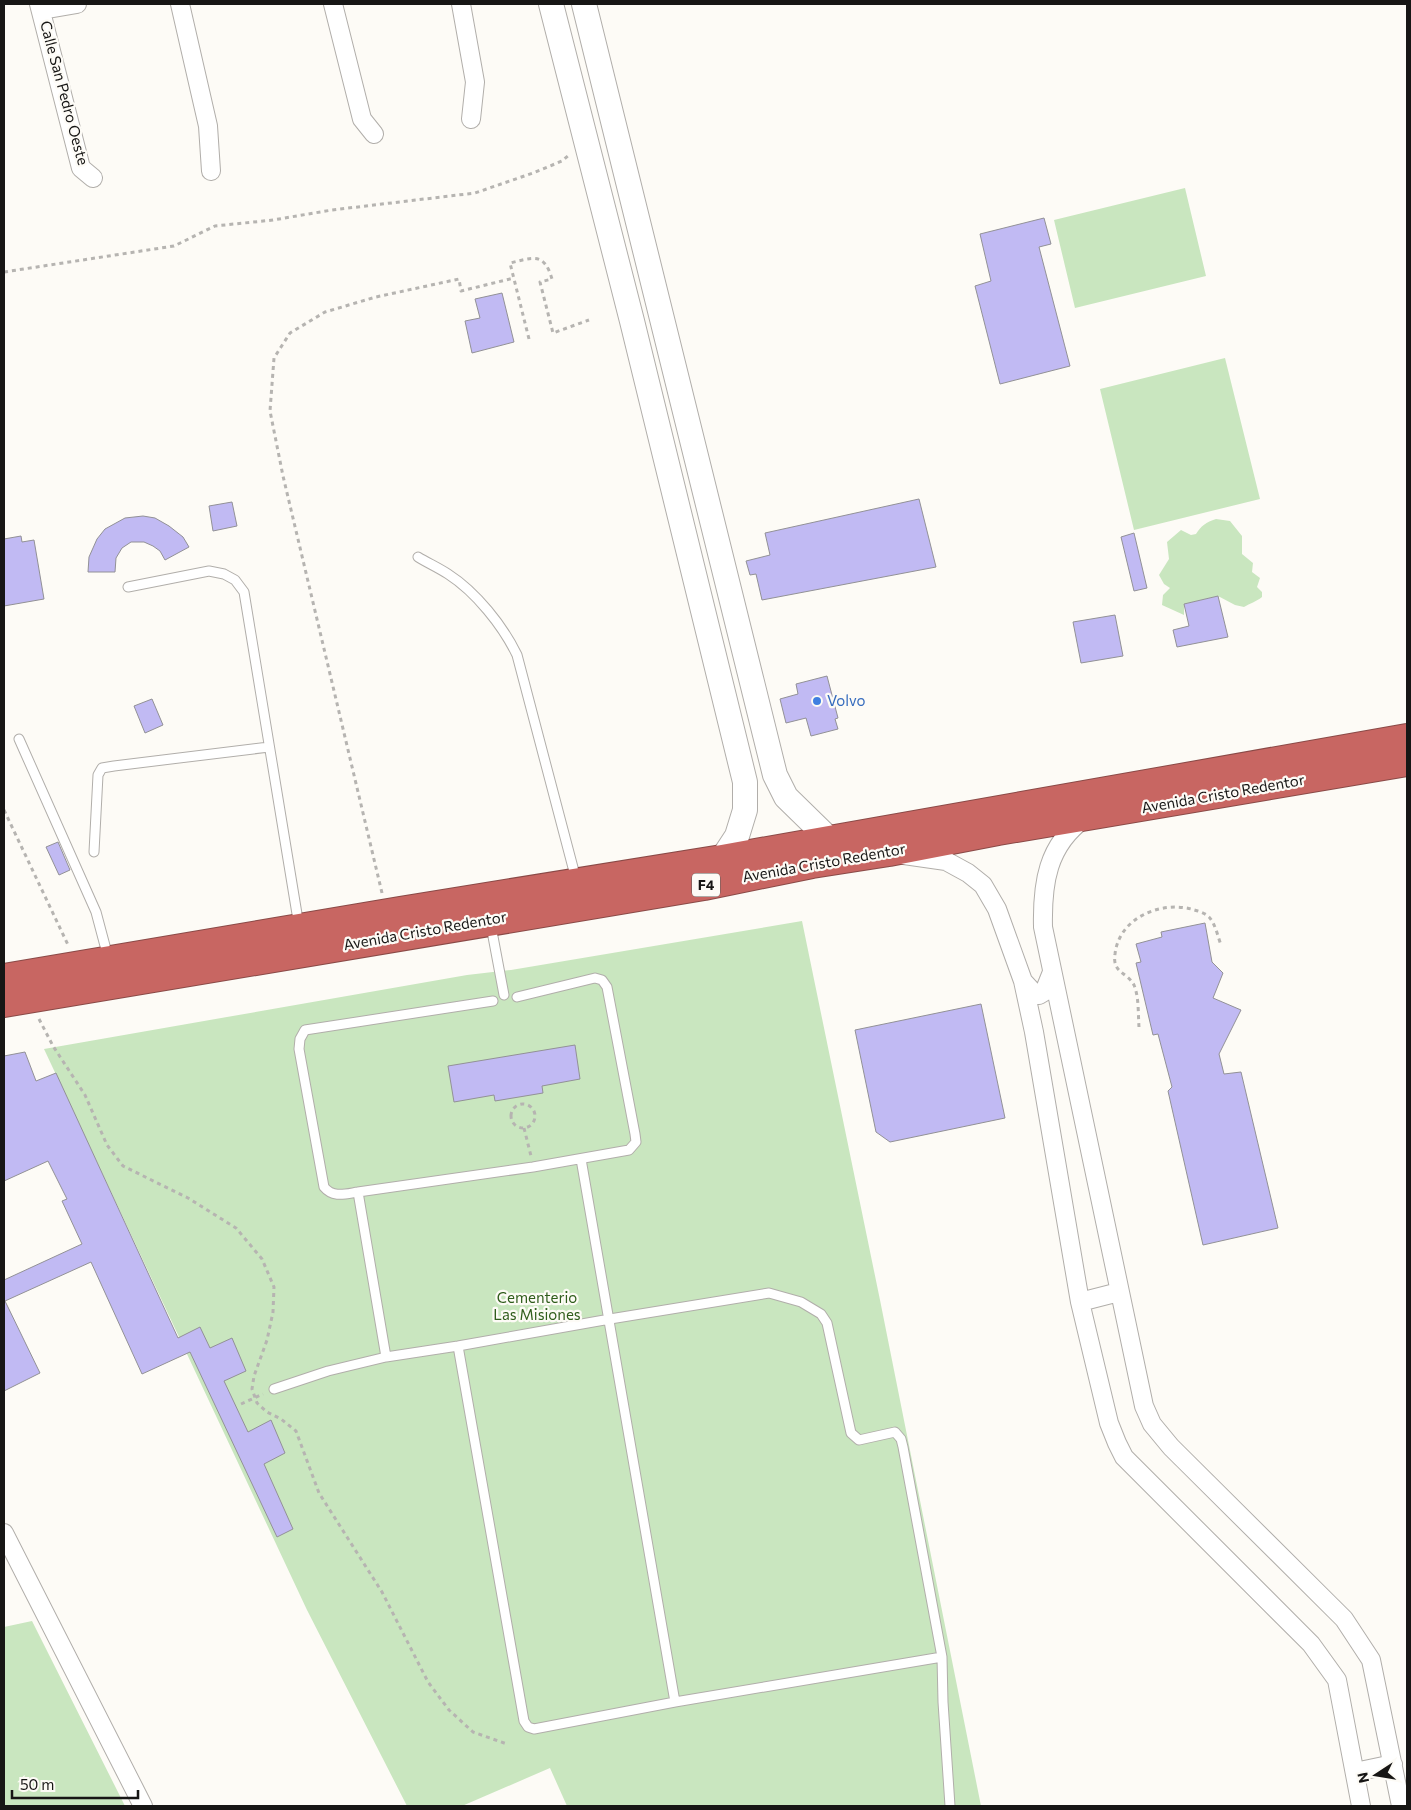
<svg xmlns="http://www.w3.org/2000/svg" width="1411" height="1810" font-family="Commissioner,sans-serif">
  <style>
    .green { fill: #c9e6bf }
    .building { fill: #c1baf3; stroke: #929196 }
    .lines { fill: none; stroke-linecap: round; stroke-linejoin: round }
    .lane-casing { stroke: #b1aeaa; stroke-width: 11 }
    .street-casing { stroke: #b1aeaa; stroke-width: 20 }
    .secondary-casing { stroke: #b1aeaa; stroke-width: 26 }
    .highway-casing { stroke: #8a4a47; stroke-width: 30 }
    .path { stroke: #b6b4b1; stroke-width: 3; stroke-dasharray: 4 4; stroke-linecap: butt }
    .lane { stroke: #fff; stroke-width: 9 }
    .street { stroke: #fff; stroke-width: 18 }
    .secondary { stroke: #fff; stroke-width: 24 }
    .highway { stroke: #c86662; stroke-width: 28 }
    .shop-dot { fill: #3f7fe0; stroke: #fdfbf6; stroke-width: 2 }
    .labels { text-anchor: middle; stroke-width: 4.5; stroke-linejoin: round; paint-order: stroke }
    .shield { fill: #fdfbf6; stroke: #5c5b58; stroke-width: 1 }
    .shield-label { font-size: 14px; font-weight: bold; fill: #171615 }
    .street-label { font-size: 15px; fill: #171615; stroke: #fdfbf6 }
    .shop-label { font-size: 15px; fill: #366cbe; stroke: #fdfbf6; text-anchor: start }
    .park-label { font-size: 15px; fill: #2f5d1b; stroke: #fdfbf6 }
  </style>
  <rect width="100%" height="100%" fill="#fdfbf6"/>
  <path class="green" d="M1185,188L1206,276L1075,308L1054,220Z
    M1225,358L1260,499L1134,530L1100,389Z
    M1216,519L1230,521L1242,536V554L1253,563L1252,572L1260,578L1257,587L1262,592V597C1256,602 1250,603 1244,607L1235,605L1218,596L1184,604V615L1162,605L1163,595L1170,588L1164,584L1159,575L1169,559L1167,542L1181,530L1191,535L1196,534C1201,526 1206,522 1216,519Z
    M802,921L880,1300L981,1806H567L550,1768L462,1806H407L307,1610L44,1049L467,975L511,970Z
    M32,1621L125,1806H4V1627Z"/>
  <path class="building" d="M1044,218L1051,244L1039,247L1070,366L1000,384L975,286L991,281L980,234Z
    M502,293L514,342L472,353L465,321L480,318L475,299Z
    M919,499L936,567L762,600L756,574L750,575L746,561L770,555L765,533Z
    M232,502L237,526L213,531L209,506Z
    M143,516L155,518L169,526L183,537L189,547L165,560L160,551L153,546L144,542H131L122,548L116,558L115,572H88L89,557L97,539L105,529L125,518Z
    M1134,533L1147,588L1134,591L1121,537Z
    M21,536L22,542L34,540L44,599L4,606V539Z
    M1218,596L1228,637L1177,647L1173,630L1189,626L1184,604Z
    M1115,615L1123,656L1081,663L1073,622Z
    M827,676L838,718L835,719L838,729L811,736L806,718L786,723L780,699L798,694L796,684Z
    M152,699L163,725L145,733L134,706Z
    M58,842L70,870L59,875L46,847Z
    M1205,923L1212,962L1223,973L1213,998L1241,1010L1219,1054L1224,1074L1241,1072L1278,1228L1203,1245L1168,1091L1172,1087L1158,1034L1153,1035L1136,963L1141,962L1136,944L1162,937L1161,932Z
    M981,1004L1005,1118L890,1142L876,1132L855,1030Z
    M575,1045L580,1079L542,1086L543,1093L495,1101L494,1095L454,1102L448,1066Z
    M25,1052L36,1081L56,1073L178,1338L200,1327L210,1348L232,1338L246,1371L224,1381L248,1432L271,1420L285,1453L264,1464L293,1529L277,1537L190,1352L142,1374L91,1262L5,1301L40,1373L4,1391V1280L82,1244L62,1201L67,1199L48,1161L4,1181V1056Z"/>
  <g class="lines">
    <defs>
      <path id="lane" d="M418,557C428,563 439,568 448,574C476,592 503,626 517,655L576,879
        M128,587L209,571L224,574L235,580L244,592L299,926
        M19,739L96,912L108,957
        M94,852L98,775L102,768L114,766L269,747
        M491,926L504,995
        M493,1001L305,1030L300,1039L299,1049L324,1187C333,1198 345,1194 358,1192L533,1167L629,1150L636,1142L635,1134L607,987L602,980L595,978L517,997
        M581,1159L675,1702
        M358,1192L386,1357
        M458,1346L524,1721L528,1727L534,1729L675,1702L942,1657
        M274,1389L328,1371L386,1357L458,1346L610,1319L769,1293L801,1302L821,1314L827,1323L851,1433L859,1440L895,1432L901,1439L903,1447L942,1657L943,1702L950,1806"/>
      <path id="street" d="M39,4L81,168L93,178
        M180,4L208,126L211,171
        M333,4L362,119L374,134
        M461,4L475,82L471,119
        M42,10L77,4
        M1085,818C1047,845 1042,884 1043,927L1144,1406L1152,1424L1171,1447L1344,1619L1371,1660L1401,1806
        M904,855L946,861L968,873L983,885L997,909L1023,981L1034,1032L1080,1302L1109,1423L1117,1443L1124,1457L1311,1644L1337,1680L1361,1806
        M1023,981L1035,994L1039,995L1044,992L1052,972
        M1080,1302L1119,1292
        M4,1533L143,1806
        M1355,1772L1393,1764"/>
      <path id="secondary" d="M551,4L632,321L745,782V810L737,836L722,859
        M584,4L775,775L786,797L829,839"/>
      <path id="highway" d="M4,978L400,911L722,859L1407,738
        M4,1003L704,886L812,864L889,852L998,831L1407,762"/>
    </defs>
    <use href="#lane" class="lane-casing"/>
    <use href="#street" class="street-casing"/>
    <use href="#secondary" class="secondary-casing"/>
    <use href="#highway" class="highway-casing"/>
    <path class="path" d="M4,272L174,246L215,226L273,220L332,210L475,193L533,173L562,161L569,155
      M529,339L510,263C532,258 544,251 552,279L540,282L553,333L589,320
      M4,810L69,947
      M382,893L283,476L270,411L274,358L290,333L325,312L376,297L459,279L461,291L514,278
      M39,1019L53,1046L85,1095L107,1145L123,1166L188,1198L236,1228L262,1259L274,1287L273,1312L267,1340L254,1376L252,1389L257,1403L267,1412L281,1419L296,1431L319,1493L382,1592L428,1682L449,1710L473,1732L507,1744
      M1139,1027C1138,1013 1139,997 1134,985C1127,972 1112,973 1115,954C1119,918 1160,901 1191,909C1197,911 1204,912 1209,917C1215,923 1218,937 1221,945
      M511 1116a12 12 0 1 1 24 0a12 12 0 1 1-24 0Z
      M524,1128L531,1156
      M241,1404L263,1394"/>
    <use href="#lane" class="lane"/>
    <use href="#street" class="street"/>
    <use href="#secondary" class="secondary"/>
    <use href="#highway" class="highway"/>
  </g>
  <circle class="shop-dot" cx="817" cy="701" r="5"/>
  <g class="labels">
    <rect class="shield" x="692" y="873.5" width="28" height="23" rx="4"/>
    <g class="shield-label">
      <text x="706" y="890">F4</text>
    </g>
    <g class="street-label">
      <text transform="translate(64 93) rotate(75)" y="5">Calle San Pedro Oeste</text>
      <text transform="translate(1223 794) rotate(-10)" y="5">Avenida Cristo Redentor</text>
      <text transform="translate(824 863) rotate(-10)" y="5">Avenida Cristo Redentor</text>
      <text transform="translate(425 931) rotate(-10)" y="5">Avenida Cristo Redentor</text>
    </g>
    <g class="shop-label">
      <text x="827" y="706">Volvo</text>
    </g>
    <g class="park-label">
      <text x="537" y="1303">Cementerio<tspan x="537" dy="17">Las Misiones</tspan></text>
    </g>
  </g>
  <rect width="1411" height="1810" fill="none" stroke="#171615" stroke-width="10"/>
  <g transform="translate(1376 1775) rotate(258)" stroke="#fdfbf6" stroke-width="4" paint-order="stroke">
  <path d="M0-4L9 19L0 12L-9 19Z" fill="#171615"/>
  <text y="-8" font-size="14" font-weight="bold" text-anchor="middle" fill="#171615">N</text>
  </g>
  <path d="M12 1790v8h126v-8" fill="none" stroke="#171615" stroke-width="2.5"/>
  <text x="20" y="1790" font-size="15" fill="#171615" stroke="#fdfbf6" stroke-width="4" paint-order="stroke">50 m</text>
</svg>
